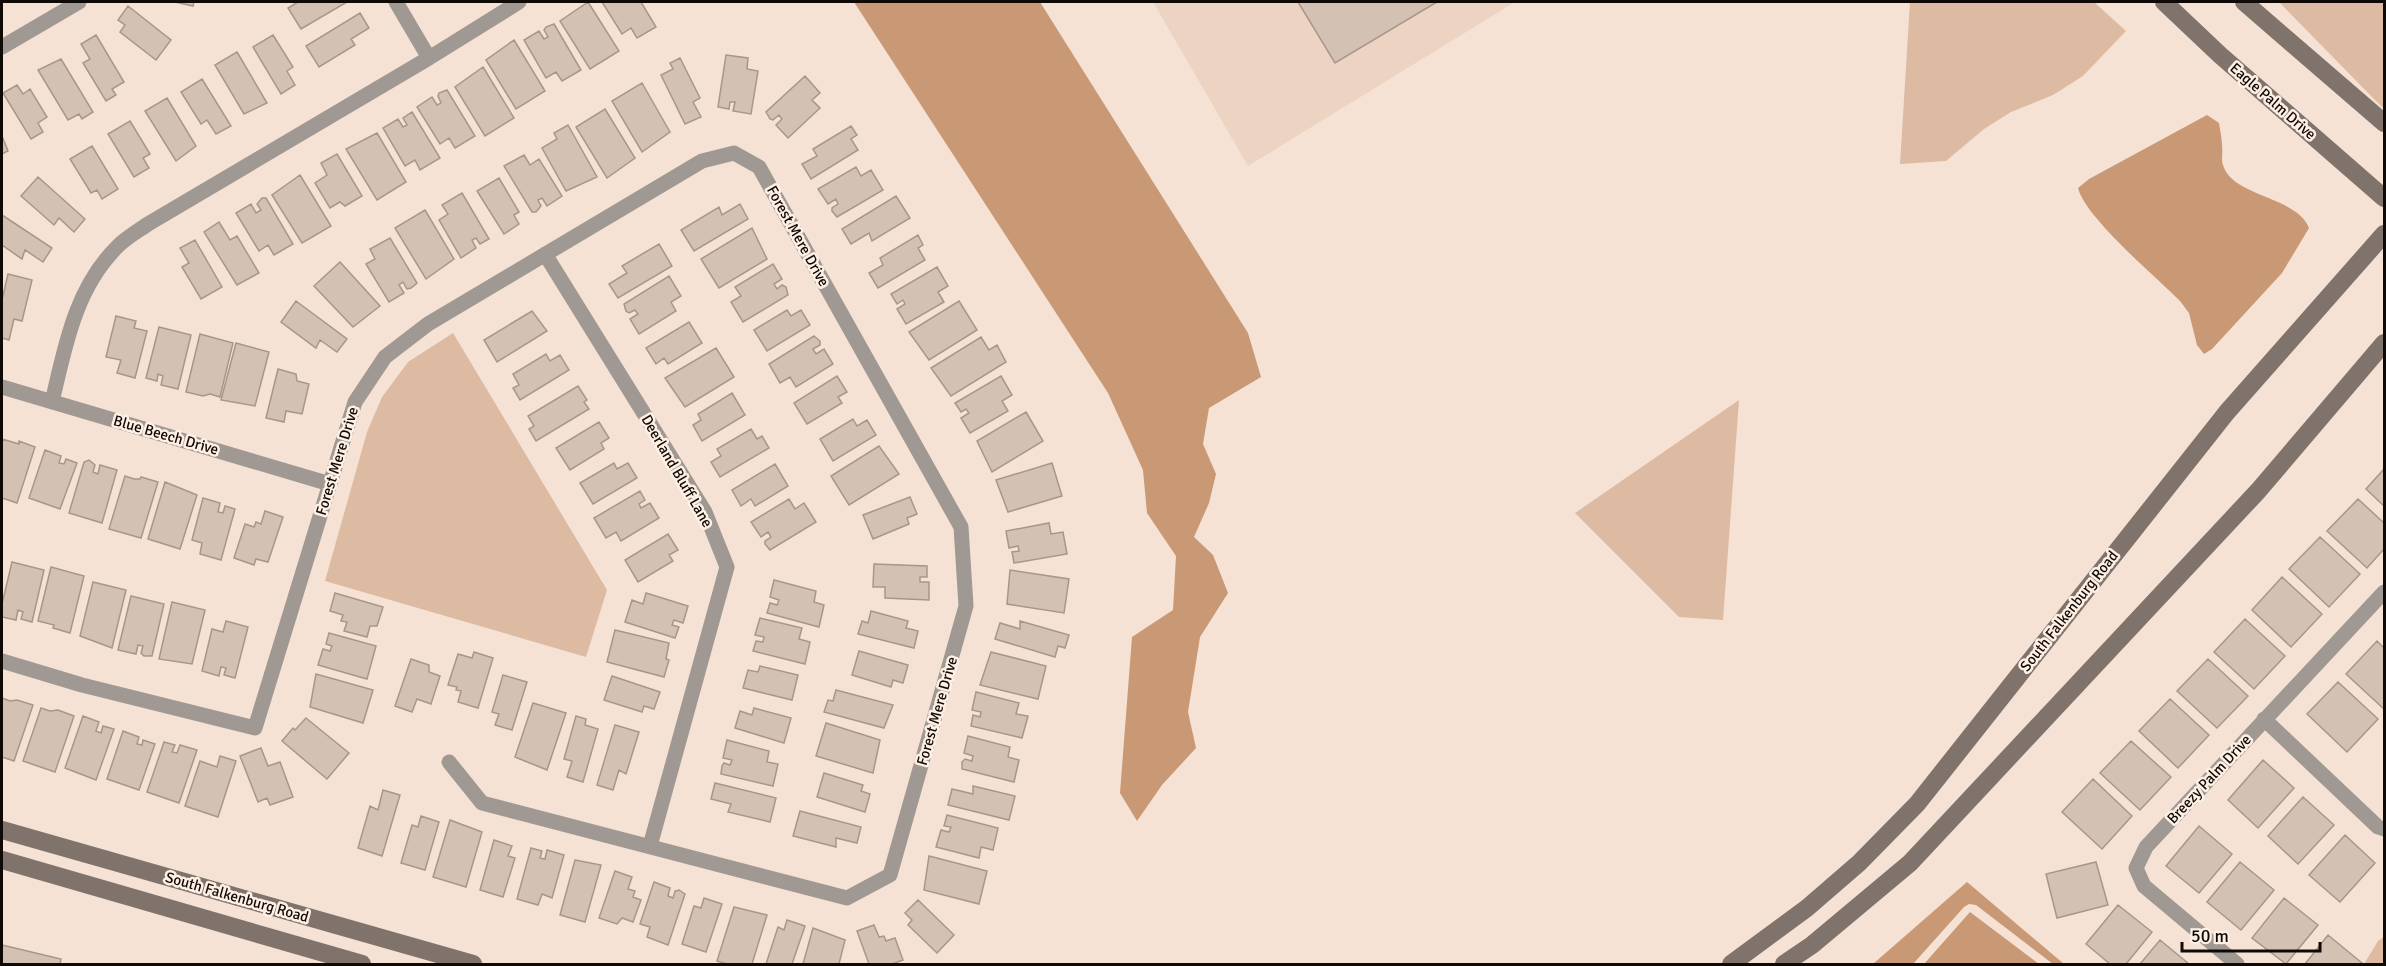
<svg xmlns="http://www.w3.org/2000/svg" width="2386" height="966" font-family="Signika,sans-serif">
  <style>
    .built { fill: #edd4c2 }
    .green { fill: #ddbba3 }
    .water { fill: #c99874 }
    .building { fill: #d3c1b4; stroke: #a8968a; stroke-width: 1.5 }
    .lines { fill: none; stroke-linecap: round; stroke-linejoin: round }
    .street { stroke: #a09893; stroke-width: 15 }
    .secondary { stroke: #7f736b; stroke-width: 18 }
    .labels { text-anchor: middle; stroke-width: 5; stroke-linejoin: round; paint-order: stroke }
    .street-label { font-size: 15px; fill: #100a06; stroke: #fff0e5 }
  </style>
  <rect width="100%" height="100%" fill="#f5e2d4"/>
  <path class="built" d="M1153,2H1515L1248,166Z"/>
  <path class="green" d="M1910,2H2094L2126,31L2083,76L2053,95L2011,112L1984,129L1946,161L1900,164Z
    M2279,2H2384V109L2376,101Z
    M453,333L607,590L586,657L325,581L367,432L382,397L408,362Z
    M1739,400L1723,620L1679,617L1575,513Z
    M2384,937V964H2364L2378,941Z"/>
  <path class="water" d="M854,2H1040L1248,333L1261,377L1209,408L1203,444L1216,474L1209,503L1194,537L1213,555L1228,593L1200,637L1188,712L1196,748L1162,785L1137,821L1120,793L1132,637L1173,610L1176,556L1147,513L1143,470L1108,393Z
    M2207,115L2219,123C2220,130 2222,138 2222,146C2223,152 2221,160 2223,165C2232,197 2297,196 2309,228L2282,273L2212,349L2204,354L2197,345L2189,313L2180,301C2156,277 2085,217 2078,188L2089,179Z
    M1967,882L2064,964H2053L1976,905L1969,904L1964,907L1913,964H1873Z
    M1970,912L2039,964H1924Z"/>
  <path class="building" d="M175,2H194L193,6Z
    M298,2H347L301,29L288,8Z
    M588,2L619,51L590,69L560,21Z
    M602,2H641L656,27L637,38L631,28L622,34Z
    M1298,2H1437L1335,63Z
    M128,6L171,40L156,60L120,32L125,25L118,20Z
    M360,13L369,28L351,39L355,45L319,67L306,46Z
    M554,24L581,70L562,81L556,72L546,78L524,40L539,31L544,39L548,37L544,30L546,27Z
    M96,35L124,82L112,89L116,95L106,101L83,63L90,59L81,44Z
    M273,35L293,67L287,71L295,85L281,94L253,47Z
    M514,40L545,91L516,109L486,60Z
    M237,52L267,103L244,114L215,65Z
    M726,55L748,58L747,69L758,71L751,114L733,111L735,102H730L729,109L718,107Z
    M680,58L700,98L693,102L701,117L685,124L661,75L673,69L670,63Z
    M61,59L93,112L82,119L79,114L68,120L38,70Z
    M483,67L514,118L485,136L455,87Z
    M805,76L820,93L812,100L820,108L788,138L776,125L782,119L779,115L773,120L770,119L766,112Z
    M202,79L231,126L216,134L207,120L201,124L181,92Z
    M642,83L670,132L642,152L612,101Z
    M17,85L23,94L30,89L47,117L38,123L43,132L31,139L3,93Z
    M447,90L475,136L455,148L449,138L440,144L417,107L432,97L437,105L441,103L438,96L439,93Z
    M167,98L196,146L176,161L145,111Z
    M605,109L635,158L607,178L576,127Z
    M412,112L440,158L420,170L415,160L405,166L383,128L398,119L403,127L407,125L403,118Z
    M130,121L150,154L143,158L149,168L134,177L108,134Z
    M568,125L597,177L566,191L542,148L557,139L554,133Z
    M851,126L857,135L851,139L858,150L811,179L802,164L817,156L813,149Z
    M377,133L406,182L377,200L346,149Z
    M2,136L8,151L2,154Z
    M92,146L118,189L102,199L97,190L91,193L70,159Z
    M337,154L362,196L345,206L340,202L330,208L315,183L327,175L321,163Z
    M524,155L530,165L539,159L562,196L547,206L542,198L538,200L541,206L536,212H532L504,166Z
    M856,167L861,176L871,170L883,190L837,217L832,211V208L838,204L836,199L828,204L818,189Z
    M300,175L331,226L302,243L272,195Z
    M38,177L85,219L74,232L59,218L54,225L21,196Z
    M499,178L519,212L514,215L519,224L504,234L477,191Z
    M462,193L489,239L480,244L476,238L472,240L476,248L461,258L439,220L448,214L442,205Z
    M896,196L910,218L872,241L869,233L851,244L842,229Z
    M262,198H266L293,244L274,255L268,245L259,251L236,213L251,204L256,213L261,210L257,204Z
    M740,204L748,219L694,251L681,230L719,207L722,215Z
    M425,210L454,259L426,279L395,228Z
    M2,215L52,248L43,262L25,250L22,259L2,245Z
    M219,222L230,240L237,236L259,273L237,285L204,232Z
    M752,228L767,259L719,288L701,259Z
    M918,235L923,245L918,248L925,260L878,288L869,273L883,265L880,258Z
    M390,238L417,283L411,288L407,289L403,282L399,285L404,293L389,302L366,264L375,259L370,249Z
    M195,240L222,287L201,299L182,267L189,263L180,248Z
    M659,244L672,266L618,298L609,284L627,273L622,266Z
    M340,262L380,306L353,327L314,286Z
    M773,264L782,279L774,284L777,289L782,285L786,287L788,295L743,322L731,302L741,296L735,287Z
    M937,267L948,286L938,292L944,302L906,324L897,309L905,304L903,300L897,304L891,294Z
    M8,274L32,280L22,321L14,319L9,340L2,338V300Z
    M669,276L681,296L671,302L676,311L639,334L630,319L638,314L635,310L629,313L626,311L624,304Z
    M296,301L347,339L337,352L320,340L316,348L281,322Z
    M959,301L977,330L929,360L909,332Z
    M787,310L791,316L801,310L810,325L767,351L754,330Z
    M532,311L547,331L497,362L484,340Z
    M116,316L136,321L134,328L147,331L135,378L117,373L121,360L106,357Z
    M689,322L702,343L668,364L664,358L656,364L646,348Z
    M159,327L191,335L178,389L161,385L163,376L158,374L157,381L146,378Z
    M200,334L233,343L220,397L210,394L203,396L186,392Z
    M814,336L820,341V345L813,349L816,354L824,349L833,364L796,387L790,377L780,383L769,364Z
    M981,337L989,350L997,345L1006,362L951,396L931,368Z
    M236,343L269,352L255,406L221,400Z
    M716,348L734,377L685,407L665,378Z
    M546,354L550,361L560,355L569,370L520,400L513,388L519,385L513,374Z
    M278,369L296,374L297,381L309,384L302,414L286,411L284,422L266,418Z
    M837,376L847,392L838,397L842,403L807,424L794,403Z
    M1001,376L1012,395L1002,401L1008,411L970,433L961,418L969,413L966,409L961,412L955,403Z
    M578,386L587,400L584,402L589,409L536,441L529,429L534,426L528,416Z
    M732,393L745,415L702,441L693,425L701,420L698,414Z
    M1026,412L1043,441L992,472L977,441Z
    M853,419L857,426L867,420L876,435L833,461L820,439Z
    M599,422L609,438L601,443L604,449L570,470L556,448Z
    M751,429L757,439L762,436L769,448L720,477L711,462L721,456L717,449Z
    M2,439L19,444V441L35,447L17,503L2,498Z
    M879,446L899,474L849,505L831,476Z
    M45,450L61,456L59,463L64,464L66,459L77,463L60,509L29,498Z
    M89,460L95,465L93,472L98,474L100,465L117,470L102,523L69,513L84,462Z
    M614,463L617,469L628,463L637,478L593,504L580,483Z
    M1052,463L1062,496L1008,512L996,480Z
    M775,464L788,486L755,506L751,499L741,506L732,490Z
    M2384,469V506L2366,489Z
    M125,476L134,479H140L141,477L158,482L141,538L109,529Z
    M165,482L197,495L180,549L148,539Z
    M640,491L645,500L639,504L641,508L650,503L659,518L621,541L616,532L606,538L594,518Z
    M910,497L917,514L907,518L909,524L873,539L863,515Z
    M203,498L220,503L218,512L223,513L225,506L235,509L221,560L200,554L202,543L192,540Z
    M789,499L795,509L804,503L816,522L770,550L765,544V541L771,537L768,532L761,537L751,522Z
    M2358,499L2384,523V549L2367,568L2327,531Z
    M265,511L283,517L268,562L256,559L254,565L234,558L245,524L254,527L256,522L261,524Z
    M1049,523L1051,534L1063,532L1067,554L1014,563L1012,552L1019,551L1018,546L1009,548L1006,531Z
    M668,534L678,550L669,555L673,561L638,582L625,560Z
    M2320,537L2360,574L2329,607L2289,569Z
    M12,562L44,570L32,622L21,619L23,612L18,610L16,620L2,617V604Z
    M874,564L927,566V577H920V582H929V600L885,598V587H873Z
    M51,567L84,576L70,633L53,628L54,625L38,621Z
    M1010,570L1069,579L1064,613L1007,604Z
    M2282,577L2322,614L2291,647L2252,610Z
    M774,580L816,591L814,602L824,605L819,627L767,613L770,603L777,605L779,600L770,597Z
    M93,582L126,590L112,648L80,636Z
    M335,593L383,607L377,626H370L367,637L344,631L347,622L341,621L343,615L330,611Z
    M646,593L688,606L683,623L674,620L672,625L679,627L675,638L625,622L632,600L643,604Z
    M131,596L164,604L152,656H144L141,653L143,646L138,645L136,654L118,650Z
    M172,602L205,610L192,664L159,659Z
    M871,611L908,621L906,628L918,631L914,648L858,634L862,621L868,623Z
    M760,618L802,628L799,639L810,642L805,664L753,651L756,641L763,642L764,637L755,635Z
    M2245,619L2285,656L2254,689L2214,652Z
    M226,621L248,627L235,678L224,675L226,668L221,667L219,676L202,671L212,629L223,632Z
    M1020,621L1069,635L1065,648L1058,646L1055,657L995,639L1000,623L1020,629Z
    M615,630L669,643L666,659L669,660L664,677L607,662Z
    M329,633L376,646L367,679L318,665L323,649L330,651L332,646L326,644Z
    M2377,641L2384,648V709L2346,674Z
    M859,651L908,665L903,683L893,680L891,687L852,675Z
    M474,652L493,658L478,708L458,702L461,691L456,690L457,687L448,685L458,654L472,658Z
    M991,652L1046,666L1038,699L980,685Z
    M411,659L429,665V672L440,676L431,704L417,699L412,712L395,706Z
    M2208,659L2248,696L2217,728L2177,691Z
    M760,666L798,675L792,700L743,688L748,670L758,672Z
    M316,674L373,690L363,723L310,707Z
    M503,675L527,682L512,730L495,725L499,714L492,712Z
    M612,676L660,692L654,709L644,706L642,712L604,700Z
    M2338,682L2378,719L2347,752L2307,714Z
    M836,690L893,705L884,728L824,712L828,700L833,701Z
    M976,692L1019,703L1016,714L1028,716L1022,738L971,726L973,715L980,717L981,712L972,710Z
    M2,698L10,701L17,700L33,705L14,761L2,757Z
    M2170,699L2209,735L2178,768L2139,731Z
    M533,703L566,713L547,770L515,757Z
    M41,708L50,711L58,710L74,716L55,772L23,761Z
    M754,708L791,718L784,743L735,728L740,711L752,715Z
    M83,716L99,722L96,731L101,733L103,726L114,729L96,780L65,768Z
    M576,716L586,719L585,725L598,729L583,782L567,777L572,761L564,759Z
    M306,718L349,753L327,779L282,741L293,728L295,730Z
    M826,723L880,740L873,773L816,756Z
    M615,725L639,732L626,774L619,770L613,790L597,785Z
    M123,731L139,737L137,744L142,745L143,740L155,744L139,790L107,779Z
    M968,736L1010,747L1008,757L1019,760L1014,782L962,769V762L965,759L972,761L973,756L964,753Z
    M727,740L769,751L767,762L778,764L773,786L721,774L722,766L724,763L730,765L732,760L723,758Z
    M2131,741L2171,777L2140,810L2100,773Z
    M164,742L175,745L172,752L177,753L180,745L197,750L179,803L147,792Z
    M261,748L268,766L280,762L293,797L270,805L267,798L258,802L240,756Z
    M220,756L236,761L218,817L185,806L200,761L217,767Z
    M2263,760L2294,788L2258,828L2228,800Z
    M824,773L863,785L861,791L870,794L865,812L817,797Z
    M2093,779L2132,816L2102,849L2062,812Z
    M715,783L776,798L770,822L728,812L731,804L711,799Z
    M973,786L1015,796L1009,820L948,805L952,789L973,794Z
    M383,790L400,795L382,856L358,848L370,806L378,810Z
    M2303,797L2334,825L2298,864L2268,836Z
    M800,811L861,827L857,843L836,838V847L793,836Z
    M947,815L998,828L993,850L981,847L979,858L936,847L941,830L949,832L951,827L944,826Z
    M421,816L439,822L425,870L401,863L412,825L418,827Z
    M450,820L482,832L466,887L433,877Z
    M2199,826L2232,854L2199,893L2166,866Z
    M2345,835L2375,863L2340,902L2309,875Z
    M494,840L512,846L508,856L515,858L503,897L480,890Z
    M531,848L542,851L540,858L545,859L547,850L564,855L552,898L542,894L538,905L517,899Z
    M929,856L987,871L979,904L924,890Z
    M575,860L601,865L585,922L560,915Z
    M2096,862L2108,905L2057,918L2046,874Z
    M2240,862L2274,890L2241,930L2207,902Z
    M615,871L632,877L628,889L635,891L633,897L641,900L633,922L622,918L617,924L599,918Z
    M654,882L670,888L668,896L673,898L675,891L679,890L685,894L668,945L647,937L650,927L640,924Z
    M704,898L722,904L706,952L682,944L694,906L701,908Z
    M2284,898L2318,925L2286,964L2252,938Z
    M918,900L954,935L937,953L908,925L912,920L905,913Z
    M2118,905L2152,932L2126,964H2110L2086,944Z
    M734,907L767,915L752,964H727L717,961Z
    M787,920L805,926L792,964H766L778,927L784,930Z
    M874,925L879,937L884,936L886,941L895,938L903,960L892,964H869L857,931Z
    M813,928L845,940L839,964H803Z
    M2328,935L2362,963L2361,964H2305Z
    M2160,940L2189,964H2140Z
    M2,945L61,959L60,964H2Z"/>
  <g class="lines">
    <path class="street" d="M396,2L429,58
      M2,47L79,2
      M545,254L705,512L727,567L650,846
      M2,387L330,484
      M52,402C65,347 75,288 118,246C126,238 138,231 148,224L429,58L519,2
      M2,661L82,685L255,728L355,402L385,357L428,324L702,161L734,153L759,167L961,527L966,606L890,875L847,898L482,803L449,762
      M2264,719L2378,827L2384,829
      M2237,964L2144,886L2136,868L2146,847L2384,592"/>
    <path class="secondary" d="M2164,2L2220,55L2384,198
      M2244,2L2384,123
      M2,830L473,964
      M2,860L362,964
      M1731,964L1807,908L1859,863L1917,804L2227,412L2384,234
      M1784,964L1812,945L1910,863L2258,491L2384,343"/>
  </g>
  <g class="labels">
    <g class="street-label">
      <text transform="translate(2273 101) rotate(41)" y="5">Eagle Palm Drive</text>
      <text transform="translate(798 236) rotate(61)" y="5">Forest Mere Drive</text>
      <text transform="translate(166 435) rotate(16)" y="5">Blue Beech Drive</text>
      <text transform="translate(337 461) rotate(-73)" y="5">Forest Mere Drive</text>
      <text transform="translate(677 471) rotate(60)" y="5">Deerland Bluff Lane</text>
      <text transform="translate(2069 611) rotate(-52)" y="5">South Falkenburg Road</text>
      <text transform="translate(937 711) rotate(-74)" y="5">Forest Mere Drive</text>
      <text transform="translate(2209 779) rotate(-47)" y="5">Breezy Palm Drive</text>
      <text transform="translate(237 897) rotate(16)" y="5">South Falkenburg Road</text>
    </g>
  </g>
  <rect width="2386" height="966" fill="none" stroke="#100a06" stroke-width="6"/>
  <path d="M2182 942v9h138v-9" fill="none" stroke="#100a06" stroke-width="3"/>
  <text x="2191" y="942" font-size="18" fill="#100a06" stroke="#fff0e5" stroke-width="4.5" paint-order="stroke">50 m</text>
</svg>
